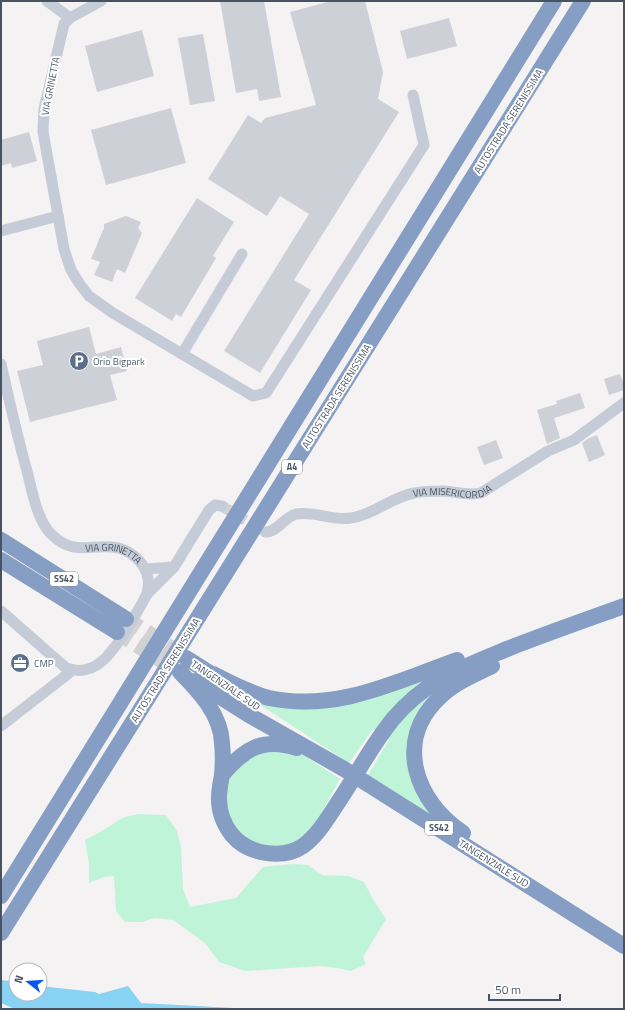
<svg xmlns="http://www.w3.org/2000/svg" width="625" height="1010" font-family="'Titillium Web',sans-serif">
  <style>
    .green { fill: #bff4d9 }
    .water { fill: #88d2f4 }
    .building { fill: #ced0d8 }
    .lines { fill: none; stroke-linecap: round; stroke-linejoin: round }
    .minor-tunnel { stroke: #d2d2d5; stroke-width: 11; stroke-dasharray: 11 5.5; stroke-linecap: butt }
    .highway-tunnel { stroke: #d2d2d5; stroke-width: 16; stroke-dasharray: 16 8; stroke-linecap: butt }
    .minor { stroke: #c5ccd7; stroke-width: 11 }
    .highway { stroke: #869ec4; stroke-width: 16 }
    .labels { text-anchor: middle; stroke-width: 4; stroke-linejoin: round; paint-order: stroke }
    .shield { fill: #fff; stroke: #7f8791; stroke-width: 1 }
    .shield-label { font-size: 9px; font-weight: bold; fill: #485362 }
    .street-label { font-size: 10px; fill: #485362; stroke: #fff }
    .service-label { font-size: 10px; fill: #4e5e75; stroke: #fff; text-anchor: start }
  </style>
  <rect width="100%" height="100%" fill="#f4f2f2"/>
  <path class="green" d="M425,679C407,695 389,710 375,730H372L349,763L256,702Z
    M443,687L412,736L434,817L368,775L389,740L387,738C404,717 419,701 443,687Z
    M292,750L303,755L340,779L319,817L311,829L304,836L294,843L282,847L259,844L245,837L233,826L225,802L229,776L252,753Z
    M138,814L166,815L177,831L181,847L183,889L190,907L236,898L263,867L293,864L308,865L322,875L348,876L364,882L374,901L386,919L363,957L366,964L351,971L338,968L319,966L246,971L219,962L205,943L173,920L154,918L142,922H125L116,911L114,876L104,877L89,883V864L85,840L102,831L122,818Z"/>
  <path class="water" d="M1,980L16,982V994H40V986L95,992L99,994L128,986L141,1003L253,1009H15L1,1003Z"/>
  <path class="building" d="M220,1H264L281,97L259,101L257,89L236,93Z
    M331,1H365L383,72L378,99L399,112L294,280L311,290L260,373L224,351L309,214L280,196L267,216L208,179L248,115L261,123L265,118L316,105L290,12Z
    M449,18L457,46L407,59L400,31Z
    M142,30L154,76L97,92L85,46Z
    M203,34L215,101L190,105L178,38Z
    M171,108L186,163L106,185L91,130Z
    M29,132L37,161L12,168L11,163L1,166V140Z
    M197,198L234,222L213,256L216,258L181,317L176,314L172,321L135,298Z
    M126,216L141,222L138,228L142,233L125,273L117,269L112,282L94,275L100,262L91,259L103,230L104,229V224Z
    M89,327L96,354L121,347L127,371L110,375L117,400L30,422L17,371L43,365L37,341Z
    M620,374L624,384V390L609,395L604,379Z
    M580,393L585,408L554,418L560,438L547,444L537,410L557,404L556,401Z
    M597,435L605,455L589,462L582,443L587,439Z
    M496,440L503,458L484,465L477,447Z"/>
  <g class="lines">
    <path class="minor-tunnel" d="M222,506L261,530"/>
    <path class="highway-tunnel" d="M126,619L186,658
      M117,632L180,672"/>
    <g class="minor">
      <path d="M47,1L70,18"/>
      <path d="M101,1L70,18L64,24L44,109L43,132L64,249L71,270L79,283L89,296L113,313L182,354L242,254"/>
      <path d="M1,231L58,216"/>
      <path d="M182,354L253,396L266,393L424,145L413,95"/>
      <path id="s1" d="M1,364C9,400 17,435 27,471C32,490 37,521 52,535C73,555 89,545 112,547C128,548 146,562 148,579C149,584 148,589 147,594C141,606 134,617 127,629C113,651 96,679 66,668L1,611"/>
      <path id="s2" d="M265,532C277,533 284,517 296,514C315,511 333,521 351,518C373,515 392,497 414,493C423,491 435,491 444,491C457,492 469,496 481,493L548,451L574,440L624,403"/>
      <path d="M174,567L209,510L215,505L222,506"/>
      <path d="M145,569L174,567L147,594"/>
      <path d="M1,726L64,677L72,670"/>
    </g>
    <path class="highway" d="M1,540L126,619
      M1,560L117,632
      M186,658L221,680
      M180,672C199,691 221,715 222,743C223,753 223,764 222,774C222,778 220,783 220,787C217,804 221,821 232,835C248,854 282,860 303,846C318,835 327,819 337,804C356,776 371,746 393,719C426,680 461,668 507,649C545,634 585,620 624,606
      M213,674C231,683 249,693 269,698C337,712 395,682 457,660
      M195,681L249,715L344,769L624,946
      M222,775C244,749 262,737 297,748
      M463,833C416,802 393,741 440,697C454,683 474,675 492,666
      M1,896L554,1
      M1,933L583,1"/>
  </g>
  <defs>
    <symbol id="parking-disc" viewBox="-11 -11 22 22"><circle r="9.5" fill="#5c6f8a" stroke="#fff"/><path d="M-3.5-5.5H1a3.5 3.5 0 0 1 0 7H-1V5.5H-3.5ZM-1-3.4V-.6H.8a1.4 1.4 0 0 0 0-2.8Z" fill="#fff"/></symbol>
    <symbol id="office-disc" viewBox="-11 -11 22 22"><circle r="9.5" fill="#5c6f8a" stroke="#fff"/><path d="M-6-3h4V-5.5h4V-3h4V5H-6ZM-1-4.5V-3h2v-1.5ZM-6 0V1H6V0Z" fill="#fff"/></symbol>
  </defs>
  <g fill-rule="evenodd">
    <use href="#parking-disc" x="68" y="350" width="22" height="22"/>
    <use href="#office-disc" x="9" y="652" width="22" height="22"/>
  </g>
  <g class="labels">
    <g class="shield">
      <rect x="282" y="460" width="20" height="14" rx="3"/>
      <rect x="50" y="572" width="28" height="14" rx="3"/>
      <rect x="425" y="821" width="28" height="14" rx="3"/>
    </g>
    <g class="shield-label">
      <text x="292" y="470">A4</text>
      <text x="64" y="582">SS42</text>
      <text x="439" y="831">SS42</text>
    </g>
    <g class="street-label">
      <text transform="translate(50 86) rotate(-79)" y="4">VIA GRINETTA</text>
      <text transform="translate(508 121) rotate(-58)" y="4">AUTOSTRADA SERENISSIMA</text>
      <text transform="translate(336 396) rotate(-58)" y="4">AUTOSTRADA SERENISSIMA</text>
      <text dy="4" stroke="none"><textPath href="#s2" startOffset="199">VIA MISERICORDIA</textPath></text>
      <text dy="4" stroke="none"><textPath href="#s1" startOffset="246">VIA GRINETTA</textPath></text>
      <text transform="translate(165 670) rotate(-58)" y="4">AUTOSTRADA SERENISSIMA</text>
      <text transform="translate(226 685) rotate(34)" y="4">TANGENZIALE SUD</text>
      <text transform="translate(494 863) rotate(32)" y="4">TANGENZIALE SUD</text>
    </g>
    <g class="service-label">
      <text x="93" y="365">Orio Bigpark</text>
      <text x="34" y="667">CMP</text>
    </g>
  </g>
  <rect width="625" height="1010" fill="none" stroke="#485362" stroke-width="4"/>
  <g transform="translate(28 982) rotate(287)"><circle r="19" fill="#ffffff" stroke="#b6bac0"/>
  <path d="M0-3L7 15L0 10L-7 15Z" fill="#0b57f6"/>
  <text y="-6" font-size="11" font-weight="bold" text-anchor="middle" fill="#485362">N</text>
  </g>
  <path d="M489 994v6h71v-6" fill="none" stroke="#485362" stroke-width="2"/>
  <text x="495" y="994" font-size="12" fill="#485362" stroke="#ffffff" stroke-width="3" paint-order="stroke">50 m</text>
</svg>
